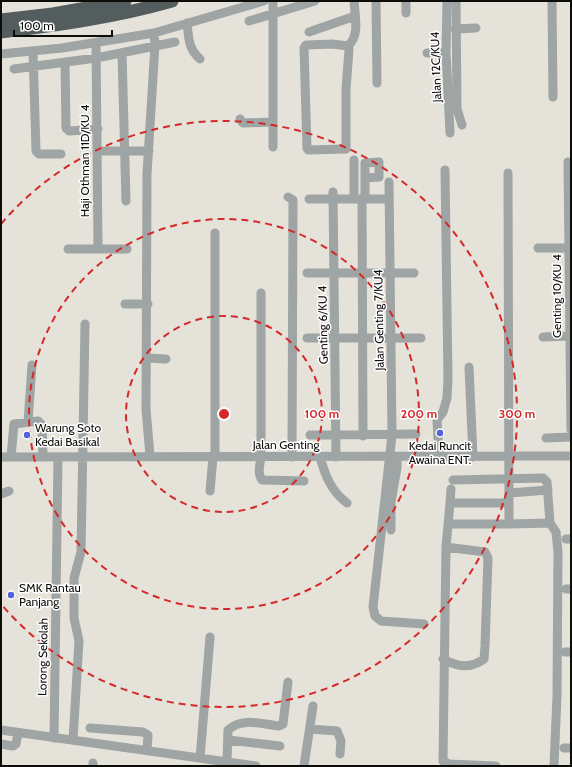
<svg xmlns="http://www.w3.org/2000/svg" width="572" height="767" font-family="Cabin,sans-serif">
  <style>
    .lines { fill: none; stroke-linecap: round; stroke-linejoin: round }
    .minor { stroke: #9fa4a4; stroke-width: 9 }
    .highway { stroke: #545d5e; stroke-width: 13 }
    .ring { fill: none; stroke: #d62828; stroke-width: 2; stroke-dasharray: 7 5 }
    .poi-dot { fill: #5562d8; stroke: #fff; stroke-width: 1.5 }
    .labels { text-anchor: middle; stroke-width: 3; stroke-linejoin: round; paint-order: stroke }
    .street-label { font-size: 12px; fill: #0c0c09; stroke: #fff }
    .poi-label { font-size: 12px; fill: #0c0c09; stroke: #fff; text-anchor: start }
    .centre { fill: #d62828; stroke: #fff; stroke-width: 2 }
    .ring-label { font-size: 12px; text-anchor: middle; font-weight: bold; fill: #d62828; stroke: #fff; stroke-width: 3; stroke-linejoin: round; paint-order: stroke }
  </style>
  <rect width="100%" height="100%" fill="#e4e2d9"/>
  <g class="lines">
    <path class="minor" d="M376,1L377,83
      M406,1V13
      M447,1L446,52L450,133
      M456,1L457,109L462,125
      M552,1L553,97
      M249,21L315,1
      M187,23C189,39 188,48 200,59
      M455,29L476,28
      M309,32L355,16
      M96,43L98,249H127
      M332,44L348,46L349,50L346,89V149L308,150L307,148L304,48L306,45Z
      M348,46C360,36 355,16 354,1
      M33,51L36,151L39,154H61
      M122,53L126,201
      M427,53L446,52
      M1,54L62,48L154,33L264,1
      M65,62L66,128L69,131L98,129
      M14,69L96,58L175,42
      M240,119L243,123L273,122
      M273,147V1
      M97,151H149
      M568,162L571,430
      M508,173L509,521L510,524L550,523L556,532L558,552L557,696L554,766
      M365,178L379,177V162L365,163V199
      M389,182L392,435L373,607L375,616L381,621L424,624
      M333,192L336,457
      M288,197L293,200L292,457
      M309,199H389
      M354,199V160
      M362,199L363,436
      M538,248H569
      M68,249H98
      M307,273H414
      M261,293V457C260,465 257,473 262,480L304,481
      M125,304H148
      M543,337L569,336
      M307,338H421
      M147,358L166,359
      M469,367L473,457
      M28,422L32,365
      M310,435L416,434
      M546,438L571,437
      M150,456L146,409L147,174L155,45L154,33
      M1,457L571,456
      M11,457L14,424L38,421L42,425L43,457
      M215,457V233
      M320,457C325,475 331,491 347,503
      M439,457L437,420L443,412L447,398L448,379L445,170
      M453,480L543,478L547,482L550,523
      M451,489L450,503H509
      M210,491L213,457
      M510,493L548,490
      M1,494L9,491
      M448,524H510
      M391,530V502L397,468V458
      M566,539H571
      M446,547L443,761L449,764L496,766
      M566,589H571
      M565,652H571
      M443,659C458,667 470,669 484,659L485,646L488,558L485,552L446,547L450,503
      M90,728L143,732L148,735L147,750
      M310,729L337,731L341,741L340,754
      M1,730L256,766
      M54,738L58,457
      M73,740L79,641L74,618V578L81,552L85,324
      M228,740L280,746
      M1,744L13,746L16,744L18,733
      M564,748H571
      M200,758L210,637
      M227,761L228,730C242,717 262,724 279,726L283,724L288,682
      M93,766V763
      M304,766L313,706"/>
    <path class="highway" d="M1,20L53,14L125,1
      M1,32C59,25 116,17 172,1"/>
  </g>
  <g class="ring">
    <circle cx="224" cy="414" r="98"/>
    <circle cx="224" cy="414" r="195"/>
    <path d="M1 224A293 293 0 1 1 1 604"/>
  </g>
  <g class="poi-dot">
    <circle cx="440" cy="433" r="4"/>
    <circle cx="27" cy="435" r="4"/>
    <circle cx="11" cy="595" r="4"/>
  </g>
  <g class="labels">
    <g class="street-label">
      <text transform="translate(436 67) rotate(-92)" y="4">Jalan 12C/KU4</text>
      <text transform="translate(85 161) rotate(-90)" y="4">Haji Othman 11D/KU 4</text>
      <text transform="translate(557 296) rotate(-90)" y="4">Genting 10/KU 4</text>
      <text transform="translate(379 320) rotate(-91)" y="4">Jalan Genting 7/KU4</text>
      <text transform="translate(323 325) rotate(-91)" y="4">Genting 6/KU 4</text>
      <text x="286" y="449">Jalan Genting</text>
      <text transform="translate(43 657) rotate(-89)" y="4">Lorong Sekolah</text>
    </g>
    <g class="poi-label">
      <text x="35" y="432">Warung Soto<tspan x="35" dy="14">Kedai Basikal</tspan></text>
      <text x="440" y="450" text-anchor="middle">Kedai Runcit<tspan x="440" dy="14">Awaina ENT.</tspan></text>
      <text x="19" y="592">SMK Rantau<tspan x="19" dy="14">Panjang</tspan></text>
    </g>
  </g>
  <circle cx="224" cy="414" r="6" class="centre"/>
  <g class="ring-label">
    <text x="322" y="418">100 m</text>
    <text x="419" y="418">200 m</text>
    <text x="517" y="418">300 m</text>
  </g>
  <rect width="572" height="767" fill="none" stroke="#0c0c09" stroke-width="4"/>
  <path d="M14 30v6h98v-6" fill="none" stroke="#0c0c09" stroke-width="2"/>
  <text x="20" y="30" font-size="12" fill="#0c0c09" stroke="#ffffff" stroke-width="3" paint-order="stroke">100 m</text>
</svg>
